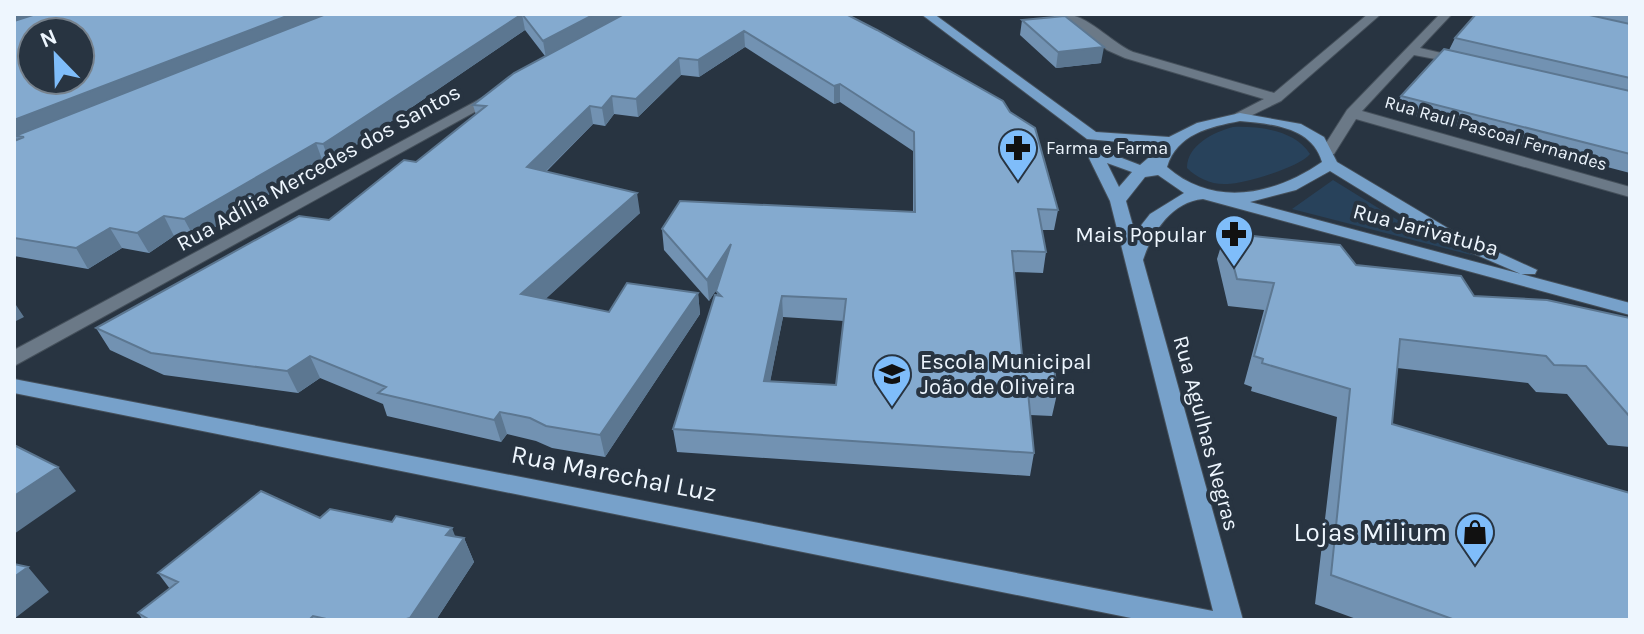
<svg xmlns="http://www.w3.org/2000/svg" width="1644" height="634" font-family="Karla,sans-serif">
  <style>
    .green { fill: #28425b }
    .lines { fill: none; stroke-linecap: round; stroke-linejoin: round }
    .minor-casing { stroke: #45505b; stroke-width: 2 }
    .major-casing { stroke: #45505b; stroke-width: 2 }
    .minor { fill: #6b7987; fill-rule: evenodd }
    .major { fill: #77a1ca; fill-rule: evenodd }
    .wall { fill: #7292b2; fill-rule: evenodd }
    .shaded-wall { fill: #5c7791 }
    .building { fill: #84aacf; stroke: #5c7791; stroke-width: 2; fill-rule: evenodd }
    .labels { text-anchor: middle; stroke-width: 8; stroke-linejoin: round; paint-order: stroke }
    .far-street-label { font-size: 18px; fill: #eef6fe; stroke: #283441 }
    .far-poi-label { font-size: 18px; fill: #eef6fe; stroke: #283441; text-anchor: start }
    .street-label { font-size: 22px; fill: #eef6fe; stroke: #283441 }
    .poi-label { font-size: 22px; fill: #eef6fe; stroke: #283441; text-anchor: end }
    .near-street-label { font-size: 26px; fill: #eef6fe; stroke: #283441 }
    .near-poi-label { font-size: 26px; fill: #eef6fe; stroke: #283441; text-anchor: end }
  </style>
  <rect width="100%" height="100%" fill="#283441"/>
  <path class="green" d="M1233,127C1259,126 1295,130 1310,154C1300,167 1244,184 1227,184C1212,185 1197,178 1187,168C1187,145 1214,132 1233,127Z
    M1333,180L1409,227L1475,256L1292,209Z"/>
  <g class="lines">
    <defs>
      <path id="minor" d="M1063,14C1088,14 1110,42 1133,52L1274,93L1368,14H1381L1281,101L1240,121L1235,120V114L1264,99L1125,58L1107,50Z
        M1440,14H1452L1420,48L1467,59V65L1414,55L1362,111L1630,187V197L1356,119L1334,154H1324L1321,151L1347,110Z
        M495,91L500,92V98L14,366V350Z"/>
      <path id="major" d="M921,14H934L1096,132L1169,137L1197,123L1240,113L1301,124L1324,137L1337,162L1456,233L1537,270L1535,274H1521L1444,241L1330,171L1296,190L1250,202L1630,303V315L1203,199C1171,202 1152,233 1143,260L1243,620H1141L14,393V379L1213,611L1110,201L1084,148L1092,143L1097,145L1101,150L1140,165L1162,146L1087,139ZM1240,121C1272,124 1312,127 1322,162C1274,195 1214,208 1167,167C1177,134 1209,127 1240,121ZM1107,163L1132,172L1119,187ZM1158,175L1184,193L1150,214L1135,233L1126,201L1145,177Z"/>
    </defs>
    <use href="#minor" class="minor-casing"/>
    <use href="#major" class="major-casing"/>
    <use href="#minor" class="minor"/>
    <use href="#major" class="major"/>
  </g>
  <path class="wall" d="M14,14H846L1058,210L1054,230H1042L1046,252L1043,273L1014,272L1022,355L1057,394L1052,416L1030,415L1034,453L1030,476L677,452L673,429L717,295L718,287L709,301L664,250L662,229L913,212V151L840,102L834,104L745,47L699,77L681,75L638,117L614,114L605,126L593,124L546,172L640,213L545,299L609,312L698,293L700,314L605,457L552,448L536,441L507,434L501,442L387,416L383,404L320,378L298,393L164,375L110,350L96,328L329,220L416,162L476,115L473,105L545,56L525,30L330,163L323,162L195,239L174,236L149,253L122,248L88,269L14,256ZM783,317L844,321L836,385L770,381Z
    M1476,14H1630V173L1394,111L1401,96L1449,50L1455,38Z
    M1022,20L1101,63L1056,68L1020,35Z
    M1225,233L1356,265L1474,296L1630,318V447L1608,445L1567,394L1536,392L1528,383L1397,368L1392,424L1630,620H1359L1315,604L1337,417L1251,391L1252,387L1244,384L1264,310L1228,306L1217,259Z
    M320,518L464,538L474,562L436,620H143L138,613L170,589L158,573Z"/>
  <path class="shaded-wall" d="M14,14H53L14,26Z
    M292,14H338L15,136L18,141L14,143V120Z
    M522,14L525,30L330,163L323,144Z
    M595,14H627L546,58L543,41Z
    M744,31L745,47L699,77L698,60Z
    M1104,47L1101,63L1056,68L1058,52Z
    M679,58L681,75L638,117L636,99Z
    M840,84V102L834,104V86Z
    M612,96L614,114L605,126L602,108Z
    M590,106L593,124L531,186L527,167Z
    M316,143L323,162L195,239L184,219Z
    M637,193L640,213L527,316L521,294Z
    M164,216L174,236L149,253L137,233Z
    M110,228L122,248L88,269L76,248Z
    M731,244L733,265L709,301L707,280Z
    M698,293L700,314L605,457L600,435Z
    M782,296L783,317L766,403L764,381Z
    M14,302L24,317L14,322Z
    M310,356L320,378L298,393L287,371Z
    M500,412L507,434L501,442L494,420Z
    M58,467L76,491L14,534V496Z
    M452,528L459,546L464,538L474,562L436,620H403L446,535Z
    M28,567L49,592L14,619V577Z"/>
  <path class="building" d="M36,14H292L14,120V21ZM32,32H80V80H32Z
    M326,14H595L543,41L522,14L323,144L316,143L184,219L164,216L137,233L110,228L76,248L14,238V141L24,137L15,136Z
    M624,14H846L877,30L1003,101L1010,112L1035,128L1058,210L1038,209L1046,252L1012,251L1022,355L1053,357L1057,394L1028,392L1034,453L673,429L715,295L721,296L716,291L731,244L707,280L662,229L680,201L915,212L914,132L840,84L834,86L744,31L698,60L679,58L636,99L612,96L602,108L590,106L527,167L637,193L521,294L609,312L627,283L698,293L600,435L546,426L530,418L500,412L494,420L378,393L386,387L310,356L287,371L151,353L96,328L299,216L329,220L404,160L416,162L486,106L473,105L514,73ZM782,296L846,299L836,385L764,381Z
    M1476,14H1585L1630,24V78L1455,38Z
    M1065,16L1104,47L1058,52L1022,20Z
    M1444,49L1630,91V154L1401,96Z
    M1225,233L1340,245L1356,265L1461,276L1474,296L1547,300L1630,318V417L1586,366L1554,365L1546,356L1400,339L1392,424L1630,493V620H1455L1331,575L1350,389L1262,363L1263,359L1254,356L1274,283L1237,279Z
    M14,445L58,467L14,496Z
    M261,491L320,518L330,509L392,522L396,516L452,528L446,535L464,538L410,618L403,620H331L313,616L309,620H150L138,613L178,582L158,573Z
    M14,564L28,567L14,577Z"/>
  <defs>
    <symbol id="pharmacy-pin" viewBox="-11 -11 22 30"><path d="M0 17L-7.5 6A9.5 9.5 0 1 1 7.5 6Z" fill="#7fbdfa" stroke="#283441"/><path d="M-2-6h4v4h4v4h-4v4h-4v-4h-4v-4h4Z" fill="#111"/></symbol>
    <symbol id="school-pin" viewBox="-11 -11 22 30"><path d="M0 17L-7.5 6A9.5 9.5 0 1 1 7.5 6Z" fill="#7fbdfa" stroke="#283441"/><path d="M0-5L7-2L0 1L-7-2ZM-4 1L0 2.5L4 1V4Q0 6-4 4Z" fill="#111"/></symbol>
    <symbol id="shop-pin" viewBox="-11 -11 22 30"><path d="M0 17L-7.5 6A9.5 9.5 0 1 1 7.5 6Z" fill="#7fbdfa" stroke="#283441"/><path d="M-5-2.5h2.3a2.7 3.5 0 0 1 5.4 0H5L5.5 6h-11ZM-1.5-2.5h3a1.5 2.3 0 0 0-3 0Z" fill="#111"/></symbol>
  </defs>
  <g fill-rule="evenodd">
    <use href="#pharmacy-pin" x="996" y="126" width="44" height="60"/>
    <use href="#pharmacy-pin" x="1212" y="212" width="44" height="60"/>
    <use href="#school-pin" x="870" y="352" width="44" height="60"/>
    <use href="#shop-pin" x="1453" y="510" width="44" height="60"/>
  </g>
  <g class="labels">
    <g class="far-street-label">
      <text transform="translate(1496 133) rotate(16)" y="6">Rua Raul Pascoal Fernandes</text>
    </g>
    <g class="far-poi-label">
      <text x="1046" y="154">Farma e Farma</text>
    </g>
    <g class="street-label">
      <text transform="translate(318 167) rotate(-29)" y="8">Rua Adília Mercedes dos Santos</text>
      <text transform="translate(1426 229) rotate(15)" y="8">Rua Jarivatuba</text>
      <text transform="translate(1207 433) rotate(75)" y="8">Rua Agulhas Negras</text>
    </g>
    <g class="poi-label">
      <text x="1206" y="242">Mais Popular</text>
      <text x="920" y="369" text-anchor="start">Escola Municipal<tspan x="920" dy="25">João de Oliveira</tspan></text>
    </g>
    <g class="near-street-label">
      <text transform="translate(614 473) rotate(11)" y="9">Rua Marechal Luz</text>
    </g>
    <g class="near-poi-label">
      <text x="1447" y="541">Lojas Milium</text>
    </g>
  </g>
  <rect width="1644" height="634" fill="none" stroke="#eef6fe" stroke-width="32"/>
  <g transform="translate(56 56) rotate(337)"><circle r="38" fill="#283441" stroke="#77828d" stroke-width="2"/>
  <path d="M0-6L14 30L0 20L-14 30Z" fill="#7fbdfa"/>
  <text y="-12" font-size="22" font-weight="bold" text-anchor="middle" fill="#eef6fe">N</text>
  </g>
</svg>
